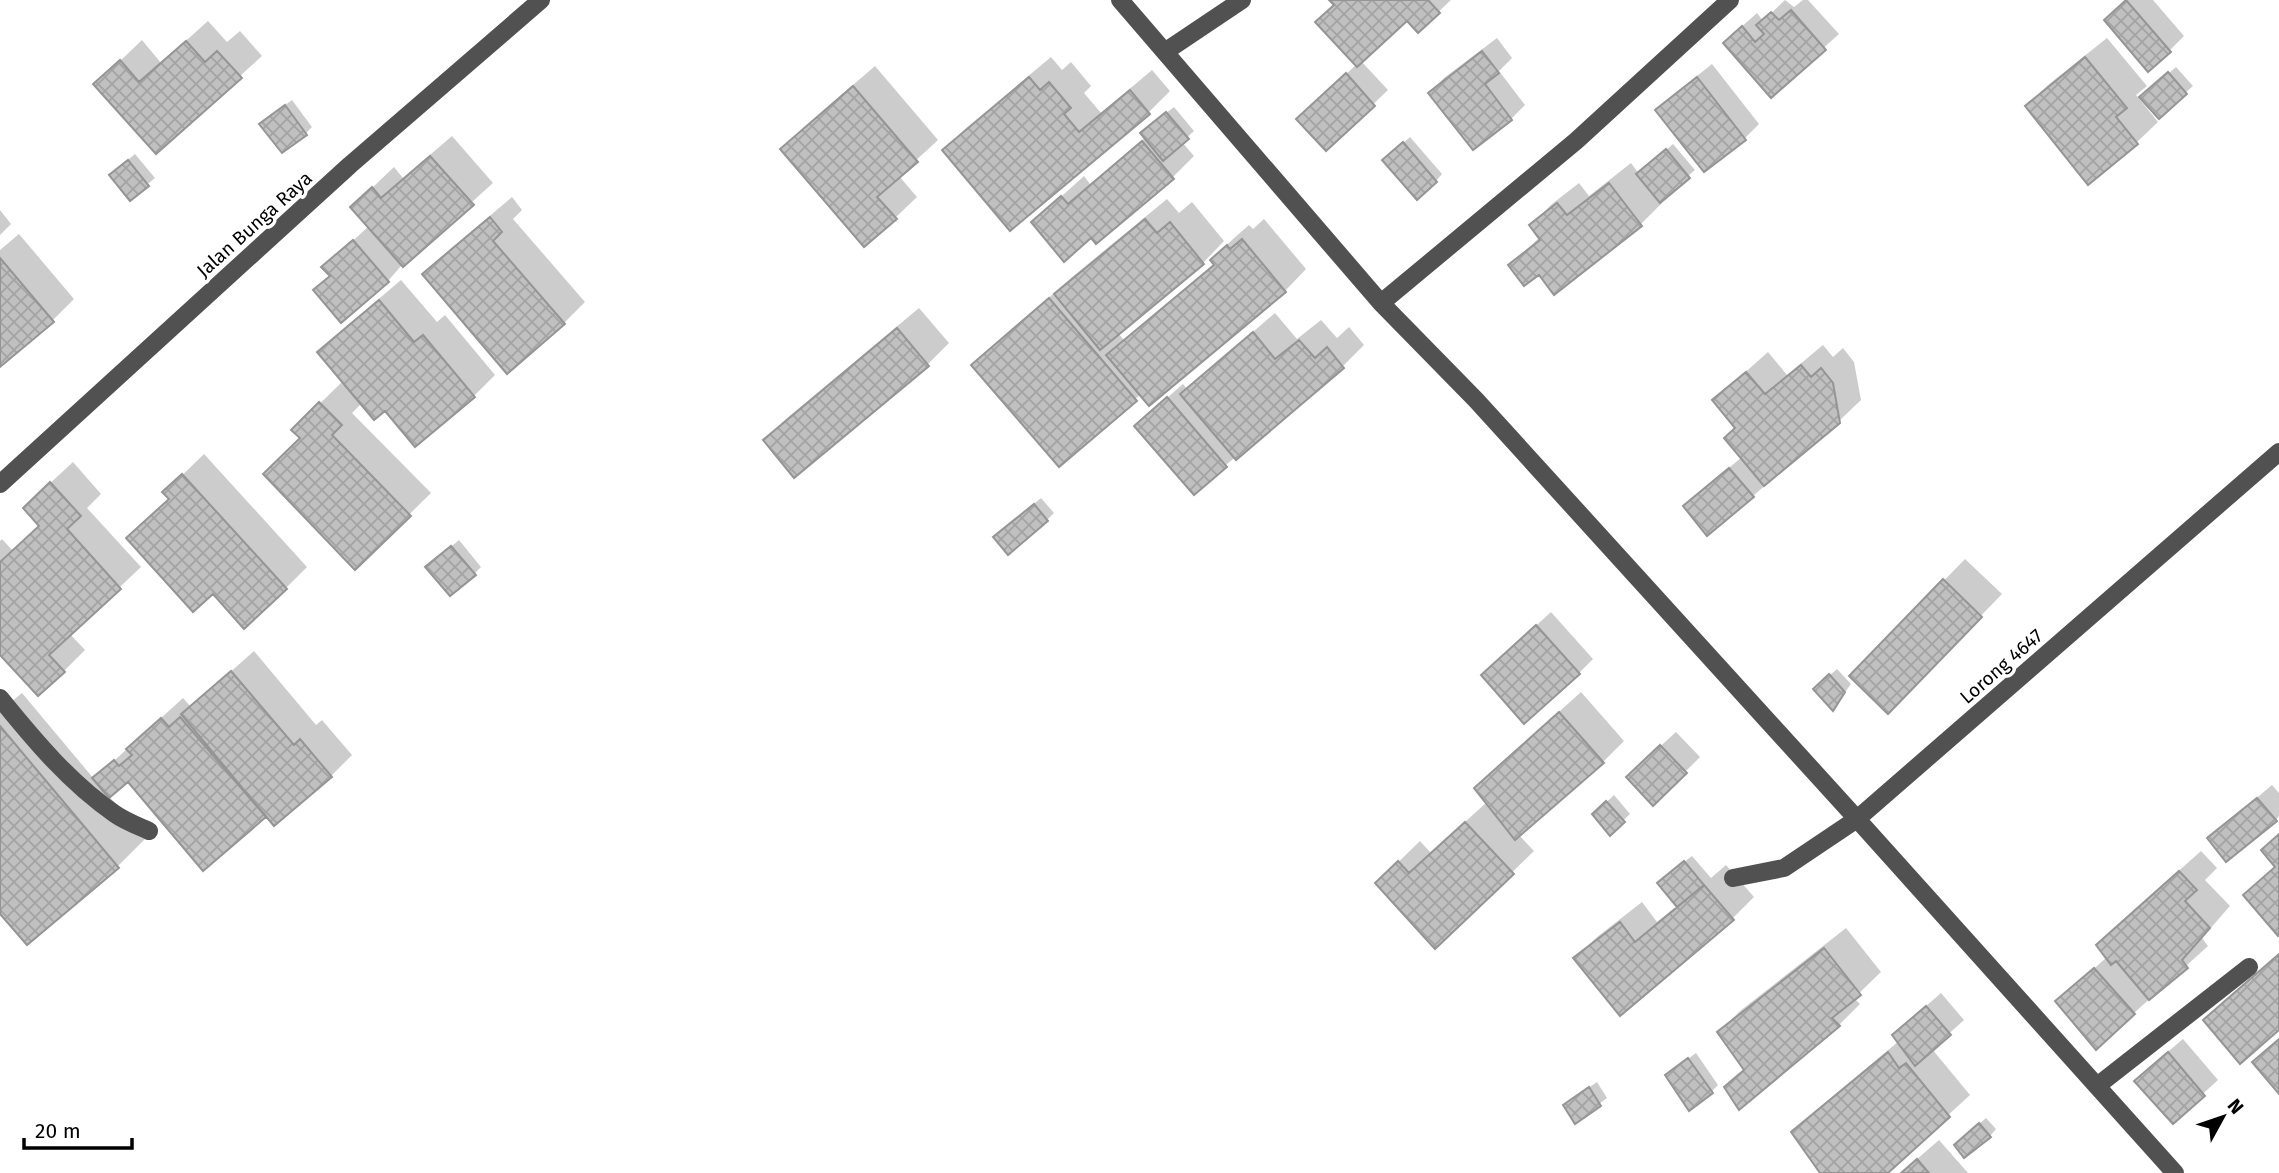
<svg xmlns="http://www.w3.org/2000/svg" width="2279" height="1173" font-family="'Fira Sans',sans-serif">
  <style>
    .shadow { fill: #0003 }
    .building { fill: url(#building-cross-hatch); stroke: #959595; stroke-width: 2 }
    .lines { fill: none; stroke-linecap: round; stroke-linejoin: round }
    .minor { stroke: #515151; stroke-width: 18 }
    .labels { text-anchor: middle; stroke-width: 7; stroke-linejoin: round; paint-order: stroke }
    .street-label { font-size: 19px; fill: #000; stroke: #fff }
  </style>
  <defs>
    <pattern id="building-cross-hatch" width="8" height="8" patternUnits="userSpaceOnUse" patternTransform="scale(1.75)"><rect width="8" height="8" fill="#c0c0c0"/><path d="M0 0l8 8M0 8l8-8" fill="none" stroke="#a3a3a3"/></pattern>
  </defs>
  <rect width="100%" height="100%" fill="#fff"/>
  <path class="shadow" d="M1332,0H1451L1419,30L1408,18L1361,61L1388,90L1326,149L1312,105L1357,64L1335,4Z
    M1785,0L1794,7L1803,0H1808L1839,34L1771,95L1739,29L1757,13L1763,21Z
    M2127,0H2153L2184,36L2169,51L2120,6Z
    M208,21L227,42L240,31L262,56L156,152L96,84L142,40L161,63Z
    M1497,38L1512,58L1499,71L1525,105L1511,119L1430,93L1444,78Z
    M2107,38L2147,86L2136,95L2158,122L2136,143L2027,106L2048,85Z
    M1051,57L1062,70L1071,62L1091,86L1084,93L1101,113L1152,70L1170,91L1149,112L1010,228L944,150L965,129Z
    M1712,64L1759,124L1745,138L1658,110L1672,96Z
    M875,66L938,140L899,176L917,197L895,218L782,149L803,128Z
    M2176,67L2193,86L2159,116L2149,90Z
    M292,100L312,127L306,133L269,117Z
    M1174,107L1194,131L1182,142L1194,156L1173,177L1096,242L1091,236L1033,222L1084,176L1090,184L1146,137L1149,126Z
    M452,136L493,183L401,266L388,281L315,290L331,274L324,267L369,226L352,207L394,167L403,178Z
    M1410,137L1442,174L1436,181L1392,153Z
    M1673,144L1695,170L1660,200L1662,203L1641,224L1554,293L1539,272L1510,265L1540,237L1531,225L1552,204L1579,183L1589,196L1631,163L1639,174Z
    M135,154L155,178L130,199L118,168Z
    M512,197L522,210L513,219L585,302L564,323L425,274L446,253Z
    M1167,199L1179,213L1192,202L1224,241L1203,263L1118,333L1124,340L1215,263L1212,260L1233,239L1249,225L1253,229L1264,219L1306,269L1285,291L1149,404L1141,394L1059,465L973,365L1071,278Z
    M0,210L11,224L0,235Z
    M19,234L74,299L53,320L0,365V250Z
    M401,280L437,322L445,315L495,375L474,396L416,445L385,409L362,403L352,413L431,493L355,568L302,438L293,430L343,381L319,352L341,331Z
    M919,308L949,343L928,364L765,440L786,419Z
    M1275,313L1297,339L1321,320L1337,338L1349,327L1364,345L1343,366L1194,492L1151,412L1183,384L1187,389Z
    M1823,345L1833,357L1843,348L1854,362L1861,400L1839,421L1753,496L1700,492L1742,457L1737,427L1714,400L1768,352L1787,375Z
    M204,454L307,567L286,588L165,492Z
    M73,462L101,494L87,508L141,567L70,634L85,650L64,671L0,652V541L2,539L13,551L40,525L46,487Z
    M1041,498L1054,513L1047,520L1002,530Z
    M459,540L481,567L474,574L434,561Z
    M1965,559L2002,594L1909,690L1851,676Z
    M1551,612L1593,659L1579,673L1497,661Z
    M254,651L316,725L322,720L352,755L331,776L275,823L267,814L204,868L128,780L109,796L145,839L118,866L27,943L0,911V711L22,693L94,779L183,698L191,707Z
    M1837,669L1851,684L1833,708L1822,682Z
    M1581,692L1624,741L1603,762L1518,834L1534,851L1435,947L1377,883L1420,841L1431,853L1487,802L1498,767Z
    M1676,732L1700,757L1653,804L1642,763Z
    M2272,785L2279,793V816L2276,820L2209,838Z
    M1614,795L1630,814L1610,833L1594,814Z
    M2201,851L2217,868L2205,880L2230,906L2202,938L2208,946L2134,1013L2058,1001L2107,957L2119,924Z
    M1692,856L1711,878L1726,865L1754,897L1733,918L1620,1013L1576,958L1597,937L1642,902L1657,922L1678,905L1666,876Z
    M1846,928L1881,972L1854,998L1860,1004L1839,1025L1726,1087L1745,1068L1719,1032L1740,1011Z
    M2279,953V1028L2205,1020L2226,999Z
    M1941,993L1964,1020L1932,1049L1970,1095L1885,1173H1822L1793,1132L1815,1111L1899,1041L1909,1021Z
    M2183,1039L2218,1080L2173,1121L2150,1067Z
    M1696,1053L1718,1085L1712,1091L1674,1069Z
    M1597,1082L1607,1098L1575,1122L1572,1099Z
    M1986,1118L1996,1129L1990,1136L1963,1138Z
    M1939,1140L1968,1173H1901Z"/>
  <path class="building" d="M1329,0H1428L1440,13L1418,33L1407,21L1357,67L1315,22L1334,5Z
    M2126,0L2171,52L2148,72L2104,20Z
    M1791,10L1826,50L1771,98L1723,43L1742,26L1755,42L1764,34L1756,25L1771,12L1779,20Z
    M186,41L205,62L217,51L242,78L156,154L93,84L120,60L139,82Z
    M1482,51L1499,73L1485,84L1512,120L1473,150L1428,93Z
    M2085,57L2127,108L2116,117L2138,144L2088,185L2025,106Z
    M2168,72L2187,94L2159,119L2139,97Z
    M1346,73L1375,106L1326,151L1296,119Z
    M1029,77L1040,90L1049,82L1071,108L1064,114L1079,132L1130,90L1150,114L1010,231L942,150Z
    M1697,77L1746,140L1704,172L1655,110Z
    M853,86L918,162L877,197L897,219L864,247L780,149Z
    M285,105L307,135L282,153L259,124Z
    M1166,112L1189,139L1163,161L1140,133Z
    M1142,141L1174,179L1096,244L1091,238L1064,262L1031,222L1061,196L1068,204Z
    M1403,142L1437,182L1417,200L1382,160Z
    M1666,149L1690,178L1660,203L1636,174Z
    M430,156L474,205L403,267L350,207L372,187L381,198Z
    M128,160L149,186L130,201L109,175Z
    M1609,183L1642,226L1554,295L1539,275L1524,286L1508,265L1540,240L1529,225L1557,203L1567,215Z
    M490,217L502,232L493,241L565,324L507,374L422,274Z
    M1145,219L1157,233L1170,222L1204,264L1100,350L1054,294Z
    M1242,239L1286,292L1149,406L1106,355L1214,265L1210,260L1227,245L1230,249Z
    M353,240L389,282L341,323L313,290L330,276L321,267Z
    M0,258L54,322L0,367Z
    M1049,298L1137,401L1059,467L971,365Z
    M379,300L414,342L423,335L475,397L415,447L385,411L374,420L317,352Z
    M897,328L929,366L794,478L763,440Z
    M1253,332L1275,359L1299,340L1315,358L1327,347L1344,368L1236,460L1180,394Z
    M1801,365L1811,377L1821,368L1833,383L1840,423L1764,486L1724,438L1735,428L1712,400L1746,372L1765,394Z
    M1167,397L1227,467L1194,495L1134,426Z
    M319,402L342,425L332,435L411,516L355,570L263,474L300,438L291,430Z
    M1729,468L1754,497L1707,536L1683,506Z
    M182,474L287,589L244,629L213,594L193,612L126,538L169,499L162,492Z
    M50,482L81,516L67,529L121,589L49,655L65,672L38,696L0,655V562L39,526L23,508Z
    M1034,504L1048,521L1008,555L993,537Z
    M451,546L476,575L450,596L425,567Z
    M1943,579L1982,617L1888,714L1849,676Z
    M1536,625L1580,674L1524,724L1481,675Z
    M231,671L294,745L300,739L332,777L274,826L181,714Z
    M1829,674L1845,692L1833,711L1813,689Z
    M1559,712L1604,763L1515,840L1474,788Z
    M180,717L266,817L203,871L128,782L109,798L92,778L114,760L119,766L132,755L126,749L161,718L169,727Z
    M0,726L119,868L27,945L0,914Z
    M1660,745L1687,773L1653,806L1626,777Z
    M2257,798L2277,821L2226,862L2207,838Z
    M1606,801L1625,822L1610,836L1592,814Z
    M1465,822L1514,874L1435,949L1375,883L1398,861L1409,873Z
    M1465,822L1514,874L1435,949L1375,883L1398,861L1409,873Z
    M2279,834V935L2278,936L2243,895L2275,867L2261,850Z
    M1684,861L1704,885L1677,907L1657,883Z
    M2179,871L2197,890L2185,901L2210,928L2182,960L2188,968L2149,1000L2116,961L2111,965L2096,945Z
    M1704,885L1734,920L1620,1016L1573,958L1620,922L1635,942Z
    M1824,948L1861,995L1832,1018L1840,1026L1739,1110L1724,1087L1744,1070L1717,1032Z
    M2279,954V1030L2240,1064L2203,1020Z
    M2094,968L2135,1014L2096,1050L2055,1001Z
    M1926,1006L1951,1035L1915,1066L1892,1035Z
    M2279,1039V1094L2252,1062Z
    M1888,1052L1899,1068L1906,1063L1950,1117L1888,1173H1820L1791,1132Z
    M2168,1052L2205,1096L2173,1124L2134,1081Z
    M1688,1058L1713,1093L1689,1111L1665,1075Z
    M1589,1087L1601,1106L1575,1124L1563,1105Z
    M1979,1123L1991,1137L1964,1158L1954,1145Z
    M1917,1159L1929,1173H1901Z"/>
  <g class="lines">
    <path class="minor" d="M1120,0L1381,303L1476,400L1857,819L2175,1173
      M1166,51L1242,0
      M1381,303L1576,141L1730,0
      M0,484L350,165L541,0
      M0,698C34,740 70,783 115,814C125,821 138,826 149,831
      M1733,878L1784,868L1857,819L2279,452
      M2097,1086L2249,967"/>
  </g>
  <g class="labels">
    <g class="street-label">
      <text transform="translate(254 224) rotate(-42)" y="7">Jalan Bunga Raya</text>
      <text transform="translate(2001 666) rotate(-41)" y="7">Lorong 4647</text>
    </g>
  </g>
  <g transform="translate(2223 1117) rotate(50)" stroke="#ffffff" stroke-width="5" paint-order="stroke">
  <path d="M0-5L12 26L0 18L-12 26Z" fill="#000000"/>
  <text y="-10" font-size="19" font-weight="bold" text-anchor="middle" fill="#000000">N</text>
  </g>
  <path d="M24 1138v10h108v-10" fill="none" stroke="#000000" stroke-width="3.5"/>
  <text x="35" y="1138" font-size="21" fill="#000000" stroke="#ffffff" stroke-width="5" paint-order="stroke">20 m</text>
</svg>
